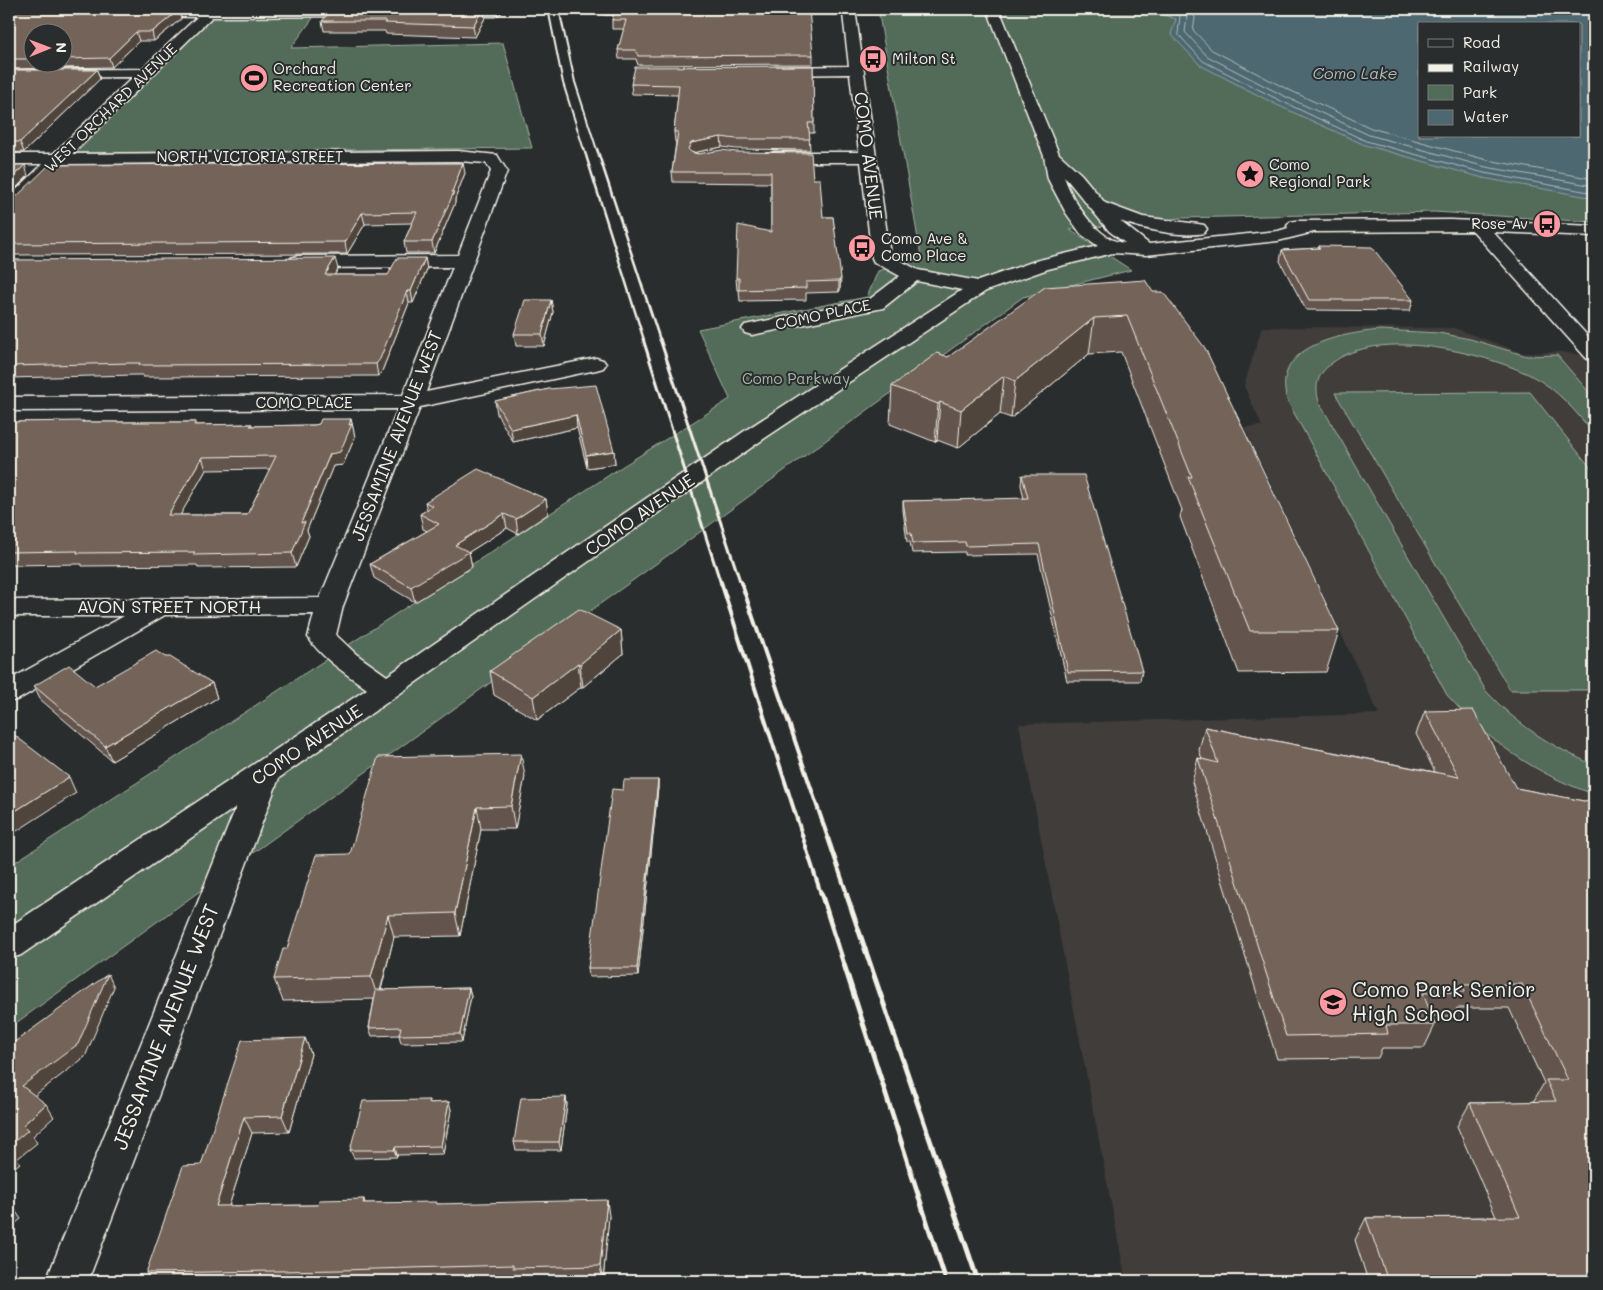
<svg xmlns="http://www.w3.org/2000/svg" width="1603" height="1290" font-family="Mali,sans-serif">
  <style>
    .built { fill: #403d3b }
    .green { fill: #526c5a; stroke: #a3aea1; fill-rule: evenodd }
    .water { fill: #4d6871; stroke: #909fa1; fill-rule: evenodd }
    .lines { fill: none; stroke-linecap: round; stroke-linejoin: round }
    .shore { stroke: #b1bab8; stroke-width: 1 }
    .minor-casing { stroke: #f4f1e8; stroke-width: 3 }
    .minor { fill: #2a2d2e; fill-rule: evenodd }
    .rail-far4 { stroke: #f4f1e8; stroke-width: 2 }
    .rail-far3 { stroke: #f4f1e8; stroke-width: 2.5 }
    .rail-far2 { stroke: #f4f1e8; stroke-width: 3 }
    .rail-far1 { stroke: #f4f1e8; stroke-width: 4 }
    .rail { stroke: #f4f1e8; stroke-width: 5 }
    .wall { fill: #63554d; stroke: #f4f1e8; fill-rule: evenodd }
    .shaded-wall { fill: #50453e; stroke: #f4f1e8 }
    .building { fill: #736359; stroke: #f4f1e8; fill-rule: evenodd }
    .labels { text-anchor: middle; stroke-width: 4; stroke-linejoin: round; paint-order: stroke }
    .far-poi-label { font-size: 15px; fill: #f4f1e8; stroke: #2a2d2e; text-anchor: start }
    .far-street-label { font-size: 15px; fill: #f4f1e8; stroke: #2a2d2e }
    .far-park-label { font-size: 15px; fill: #abb5a8; stroke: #2a2d2e }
    .far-water-label { font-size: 16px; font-style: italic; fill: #b1bab8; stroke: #2a2d2e }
    .street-label { font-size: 18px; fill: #f4f1e8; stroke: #2a2d2e }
    .near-poi-label { font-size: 21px; fill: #f4f1e8; stroke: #2a2d2e; text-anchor: start }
    .near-street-label { font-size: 21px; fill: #f4f1e8; stroke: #2a2d2e }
  </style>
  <rect width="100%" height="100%" fill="#2a2d2e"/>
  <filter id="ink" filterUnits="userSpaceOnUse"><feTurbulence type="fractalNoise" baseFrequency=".02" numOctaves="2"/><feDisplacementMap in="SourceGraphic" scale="10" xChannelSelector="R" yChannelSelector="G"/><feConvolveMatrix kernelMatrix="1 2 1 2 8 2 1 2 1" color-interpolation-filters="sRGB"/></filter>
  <g filter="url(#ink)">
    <path class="built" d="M1262,327L1454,328L1523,353L1561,352L1594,357V1281H1126L1019,724L1379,714L1244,427L1262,426L1244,386Z"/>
    <path class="green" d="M878,9H1594V222L1434,212L1181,218L1070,230L1131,270L1023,297L678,548L9,1028V866L623,466L730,399L698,329L867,297L878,271L921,256ZM1419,24H1579V136H1419Z
      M316,14L291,48L503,43L532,148L76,153L215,15Z
      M1380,330L1439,333L1470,339L1527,356L1557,355L1594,398V434C1575,411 1558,389 1530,375C1482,352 1378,327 1332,363C1318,374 1314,384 1319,402L1486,691C1519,726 1550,746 1594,765V794C1536,775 1487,740 1447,695L1287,400C1271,345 1341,334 1380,330Z
      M1530,392L1594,472V690H1510L1335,393Z"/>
    <path class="water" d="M1146,9H1594V198L1483,178L1365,145L1277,105L1200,65L1171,34L1176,19ZM1419,24H1579V136H1419Z"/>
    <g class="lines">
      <path class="shore" d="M1162,9L1180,16L1178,34L1203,61L1279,100L1366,141L1484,173L1594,193
        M1181,9L1187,17L1185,32L1207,56L1282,95L1369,135L1486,167L1594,186
        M1192,9L1195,18L1193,30L1212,50L1285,88L1371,128L1487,160L1594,179"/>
      <defs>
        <path id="minor" d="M143,9H369L373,12L367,16L212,17L72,154L458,151L497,155L507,171L426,392L596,358L603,360L606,364L603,368L596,370L420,407L343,606L336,635L356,654L387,676L749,428L962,290L917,281L883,308L752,335L745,333L742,329L745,325L870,299L900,276L874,262L872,258L861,162H774L768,160L766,157L768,154L774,152H859L850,74L776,75L771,74L769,71L771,68L776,67L849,66L843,14H772L767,13L766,9H855L890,255L918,270L978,281L1035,261L1098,246L1081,234L1066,213L1048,179L1044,156L987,9H999L1059,154L1081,174L1105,203L1143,217L1198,224L1204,225L1207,229L1204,233C1182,238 1142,229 1120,221L1149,244L1278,231L1288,228L1287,226L1290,222L1296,221L1451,220L1594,226V236L1493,232L1594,343V361L1587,359L1473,231L1314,232L1278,241L1146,255L1113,253L1048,269L986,291L765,438L279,778L88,1281H46L236,807L21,955L9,959V927L367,689C347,674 322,659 308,637L314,614L165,615L19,699L9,702V680L124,616H9V600L320,598L398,409L9,411V397L403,395L453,267L298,268L291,266L289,262L291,258L298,256L458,255L491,171L486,163L458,161L62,164L15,210L9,211V197L43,164H9V154H53L133,77L9,78V70L142,69L197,17L138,16L137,13L138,10ZM1064,176L1109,231L1125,243C1099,242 1071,200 1064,176Z
          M443,9H497L501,12L495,16H448L443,15L442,12Z
          M599,9H657V10L651,14H605L600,13Z"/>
      </defs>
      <use href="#minor" class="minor-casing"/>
      <use href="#minor" class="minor"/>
      <path class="rail-far4" d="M548,9L563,83L584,150
        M559,9L575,82L597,150"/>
      <path class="rail-far3" d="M584,149L644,340
        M597,149L660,340"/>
      <path class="rail-far2" d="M643,339L721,584
        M660,339L741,584"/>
      <path class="rail-far1" d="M721,582L821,894
        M741,582L847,894"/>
      <path class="rail" d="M821,893L946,1281
        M846,893L978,1281"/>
    </g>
    <path class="wall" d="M615,9L813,55V64L638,65L636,59H619L618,50L624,29H612V20Z
      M179,10L181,19L154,41H139L112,67L9,69V11ZM32,32H62V62H32Z
      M485,18L475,37L386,34L385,31H324L322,21Z
      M813,66L814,133H809L810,150L736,149L722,147L693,153L813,179L823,217H833L840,290L839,292L806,293V300L740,301L739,290H737L736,278L771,232V183L673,182L672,172L676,142H675L674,132L678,95L632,94L631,84Z
      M9,70H97L100,79L24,152L9,153Z
      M465,173L455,199V203L434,253H406L404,242L412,223L365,224L347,254L9,255V201Z
      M1319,246L1413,300L1410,311L1306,310L1280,261L1282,250L1319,248Z
      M425,258L427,269L413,303H409L382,371L378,376L143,377V375H135L9,378V260L338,269L334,275H388Z
      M1145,280L1339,631L1326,672L1239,673L1180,517L1182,510L1121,352L1089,354L1011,418L1000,414L958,448L937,440L935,442L890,424L892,386L948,357Z
      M551,300L553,312L544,346H516L514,334Z
      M549,389L614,451L615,464L587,468L577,428L513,442L497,414L495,401Z
      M351,419L355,437L343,465L333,466L307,530L309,536L296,567L198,568L197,565L82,566V564L9,565V422H196L197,425L252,424V426L314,425ZM270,469L247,515H180L206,470Z
      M1022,475L1142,671L1140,681H1067L1038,554L965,555V552L912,553L910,542H907L903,510V501L1024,499L1021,485Z
      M546,499L548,514L518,534L507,528L469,552L472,567L415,602L374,578L370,564L427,531L423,529L420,514L427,510L425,502Z
      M621,630L623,654L583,687H581L537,720L494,695L490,671Z
      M165,657L212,683L217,698L112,761L41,700L34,686H95Z
      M1425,711L1516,788L1594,803V1281H1368L1355,1240L1366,1218L1496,1217L1457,1126L1470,1103L1533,1102L1544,1083L1509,1008H1457L1454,1016H1432L1435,1025L1424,1048H1382L1378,1058L1277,1059L1192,782L1198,758L1202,759L1199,750L1205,727L1435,772L1416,734Z
      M525,776L515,829H481L460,936L394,937L381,990L469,988L471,996L462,1042L401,1043L399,1035L372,1036L369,1028L374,999L283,1001L274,979L287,949L350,854Z
      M658,780V788L638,976L589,977L588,968L623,790Z
      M305,1038L311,1054L289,1132L252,1133L229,1206L318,1205L364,1199L365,1203L437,1204L609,1216L603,1281H516V1280L474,1281H151L146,1273L201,1165Z
      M566,1097L567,1105L561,1150H516L514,1142Z
      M429,1100L430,1103L449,1102L451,1110L443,1154L397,1155V1157L354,1158L350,1150Z"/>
    <path class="shaded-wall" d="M483,9H484L485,18L475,37L473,26Z
      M179,10L181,19L154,41L152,32Z
      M136,32L139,41L112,67L109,58Z
      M97,70L100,79L24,152L20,142Z
      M721,137L722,147L692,153L688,149L691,143Z
      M463,163L465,173L455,199V203L434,253L432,242Z
      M25,165L28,176L9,195V180Z
      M362,213L365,224L347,254L345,242Z
      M335,258L338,269L327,287L325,275Z
      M425,258L427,269L413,303L411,291Z
      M841,278L840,290L839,292V281Z
      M407,291L409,303L382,371L378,376L376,364Z
      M551,300L553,312L544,346L542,334Z
      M1094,318L1089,354L1011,418L1015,381Z
      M1004,376L1000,414L958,448L961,410Z
      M940,402L937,440L935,442L938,404Z
      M576,415L577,428L513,442L511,429Z
      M351,419L355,437L343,465L333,466L307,530L309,536L296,567L292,553L301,523L330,454L349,425Z
      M614,451L615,464L587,468L586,455Z
      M202,457L206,470L173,528L168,515Z
      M546,499L548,514L518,534L516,519Z
      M504,514L507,528L469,552L472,567L415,602L411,587L455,545Z
      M621,630L623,654L583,687L580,664Z
      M578,663L581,687L537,720L533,697Z
      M212,683L217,698L112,761L105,746Z
      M521,754L525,776L515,829L511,806Z
      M69,777L76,793L9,836V815Z
      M658,780V788L638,976L637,968Z
      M477,807L481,829L460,936L455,913Z
      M388,915L394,937L378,999L371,977Z
      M108,974L114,987L85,1057L30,1099L22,1086Z
      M469,988L471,996L462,1042L460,1034Z
      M305,1038L311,1054L289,1132L282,1116Z
      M566,1097L567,1105L561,1150L559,1142Z
      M449,1102L451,1110L443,1154L441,1146Z
      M46,1104L54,1117L33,1136L37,1143L17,1159L20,1163L9,1172V1146L23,1125Z
      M244,1117L252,1133L224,1222L216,1206Z
      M395,1147L397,1155V1157L394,1150Z
      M607,1200L609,1216L603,1281L600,1266Z
      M12,1206L21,1219L9,1229V1209Z"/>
    <path class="building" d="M332,9H483L473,26L384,23L386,21H322Z
      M615,9H809L813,55L638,56L636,50H618L626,20H612Z
      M179,10L152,32H136L109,58L62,59V32H32V59H9V11Z
      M813,66L814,123H808L810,139H736L721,137L691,143L688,149L691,152L698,154L722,150L736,152L811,153L813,179H820L823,217H833L841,278L839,281L806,282V288L739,290V278H736L738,225L771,232V172H672L678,132H674L679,85L631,84L635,67Z
      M9,70H97L20,142H9Z
      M463,163L452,192H454L432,242H404L417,212L362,213L345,242L9,244V201H12L49,165Z
      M9,165H25L9,180Z
      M1319,246L1372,247L1413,300H1309L1282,250L1320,248Z
      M335,258L325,275H388L397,258H425L411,291H407L380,359L376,364L139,365L140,363H131L9,366V260Z
      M1145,280L1153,292H1163L1205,348L1339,631H1250L1188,477H1192L1127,316L1094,318L1015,381L1004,376L961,410L940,402L938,404L892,386L937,353L948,357L1045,287Z
      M525,300H551L542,334H514Z
      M596,385L614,451L586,455L576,415L511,429L495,401L549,389Z
      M321,419H351L349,425L352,424L340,452L330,454L301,523L305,522L292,553L193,555L195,552L77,553L78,551L9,552V422L84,421L82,422H196L194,425L252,424L250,426L314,425L319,424ZM276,456L247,515H168L202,457Z
      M478,469L546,499L516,519L504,514L455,545L469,552L411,587L370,564L439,524L420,514L433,506L425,502Z
      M1022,475H1084L1142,671L1068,672L1039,544L966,546L965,542L913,543L911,533H908L903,501L1028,498Z
      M579,609L621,630L580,664L578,663L533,697L490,671Z
      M156,651L165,657H170L212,683L105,746L34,686L69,665L95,686Z
      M1473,710L1516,788L1594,803V1281H1388L1366,1218L1520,1217L1470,1103L1556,1101L1546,1080H1568L1522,984L1463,985L1465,992L1423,993L1435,1025H1386L1388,1034L1286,1036L1198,758L1218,763L1205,727L1459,777L1425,711Z
      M9,731L69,777L9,815Z
      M521,754L511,806L477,807L455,913L388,915L371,977L274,979L283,949H287L316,855L350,854L378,757Z
      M624,780H658L637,968H588L612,789L623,790Z
      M108,974L78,1044L22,1086L46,1104L23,1125L28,1130L9,1146V1046Z
      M469,988L460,1034L399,1035L401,1027L369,1028L376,990Z
      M305,1038L282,1116L244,1117L216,1206L318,1205L319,1200L364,1199L363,1203L437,1202L436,1204L607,1200L600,1266L513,1268V1265L341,1270L146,1273L183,1166L201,1165L242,1040Z
      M566,1097L559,1142H514L521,1098Z
      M429,1100L428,1103L449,1102L441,1146L395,1147L394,1150H350L363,1101Z
      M9,1203L12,1206L9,1209Z"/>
  </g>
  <defs>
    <symbol id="bus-disc" viewBox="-11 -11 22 22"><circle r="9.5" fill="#ff9aa2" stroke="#2a2d2e"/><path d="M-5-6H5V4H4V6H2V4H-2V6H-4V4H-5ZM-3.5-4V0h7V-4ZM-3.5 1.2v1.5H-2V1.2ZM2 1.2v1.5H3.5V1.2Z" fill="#111"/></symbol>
    <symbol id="stadium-disc" viewBox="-11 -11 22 22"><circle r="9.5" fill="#ff9aa2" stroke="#2a2d2e"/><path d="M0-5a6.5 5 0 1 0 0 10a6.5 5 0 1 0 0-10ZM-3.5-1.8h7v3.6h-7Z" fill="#111"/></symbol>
    <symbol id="sight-disc" viewBox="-11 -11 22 22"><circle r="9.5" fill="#ff9aa2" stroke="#2a2d2e"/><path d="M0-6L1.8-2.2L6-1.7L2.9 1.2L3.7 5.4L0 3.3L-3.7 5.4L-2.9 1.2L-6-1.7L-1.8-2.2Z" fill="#111"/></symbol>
    <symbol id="school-disc" viewBox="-11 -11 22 22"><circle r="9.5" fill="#ff9aa2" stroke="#2a2d2e"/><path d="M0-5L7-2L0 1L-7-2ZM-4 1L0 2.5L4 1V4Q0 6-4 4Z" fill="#111"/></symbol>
  </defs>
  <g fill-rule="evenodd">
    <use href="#bus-disc" x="857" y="43" width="32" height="32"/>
    <use href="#stadium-disc" x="238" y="62" width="32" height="32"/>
    <use href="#sight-disc" x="1234" y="158" width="32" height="32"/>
    <use href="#bus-disc" x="1531" y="208" width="32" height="32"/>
    <use href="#bus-disc" x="846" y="232" width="32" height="32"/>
    <use href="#school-disc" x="1317" y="986" width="32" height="32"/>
  </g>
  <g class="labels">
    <g class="far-poi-label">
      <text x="892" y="64">Milton St</text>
      <text x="273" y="74">Orchard<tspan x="273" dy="17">Recreation Center</tspan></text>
      <text x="1269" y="170">Como<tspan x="1269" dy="17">Regional Park</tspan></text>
      <text x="1528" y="229" text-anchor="end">Rose Av</text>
      <text x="881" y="244">Como Ave &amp;<tspan x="881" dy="17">Como Place</tspan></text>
    </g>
    <g class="far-street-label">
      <text transform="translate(111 108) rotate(-44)" y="5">WEST ORCHARD AVENUE</text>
      <text x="250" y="162">NORTH VICTORIA STREET</text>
      <text transform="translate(823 315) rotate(-12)" y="5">COMO PLACE</text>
      <text x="304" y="408">COMO PLACE</text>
    </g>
    <g class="far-park-label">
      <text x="796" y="384">Como Parkway</text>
    </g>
    <g class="far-water-label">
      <text x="1355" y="79">Como Lake</text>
    </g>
    <g class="street-label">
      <text transform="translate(868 156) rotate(83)" y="6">COMO AVENUE</text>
      <text transform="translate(397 436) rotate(-69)" y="6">JESSAMINE AVENUE WEST</text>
      <text transform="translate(640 515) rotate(-35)" y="6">COMO AVENUE</text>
      <text x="169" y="613">AVON STREET NORTH</text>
      <text transform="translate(307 745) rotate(-34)" y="6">COMO AVENUE</text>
    </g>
    <g class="near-poi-label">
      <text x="1352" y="997">Como Park Senior<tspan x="1352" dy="24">High School</tspan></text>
    </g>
    <g class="near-street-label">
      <text transform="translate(166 1027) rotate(-69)" y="7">JESSAMINE AVENUE WEST</text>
    </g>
  </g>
  <rect width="1603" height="1290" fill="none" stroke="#2a2d2e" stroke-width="30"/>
  <rect x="15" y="15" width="1573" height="1260" fill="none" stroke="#f4f1e8" stroke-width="2" filter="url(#ink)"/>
  <rect x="1418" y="22" width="162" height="115" fill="#2a2d2e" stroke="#7b7b78"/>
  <rect x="1428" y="39" width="25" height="8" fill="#2a2d2e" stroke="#7b7b78"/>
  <text x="1463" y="48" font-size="15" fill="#f4f1e8">Road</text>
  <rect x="1428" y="64" width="25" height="8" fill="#f4f1e8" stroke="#7b7b78"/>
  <text x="1463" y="72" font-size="15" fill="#f4f1e8">Railway</text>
  <rect x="1428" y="85" width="25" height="15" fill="#526c5a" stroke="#7b7b78"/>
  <text x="1463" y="98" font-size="15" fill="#f4f1e8">Park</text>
  <rect x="1428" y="110" width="25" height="15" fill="#4d6871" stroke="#7b7b78"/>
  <text x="1463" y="122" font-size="15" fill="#f4f1e8">Water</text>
  <g transform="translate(48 48) rotate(89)"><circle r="24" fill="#2a2d2e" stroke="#7b7b78"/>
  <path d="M0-4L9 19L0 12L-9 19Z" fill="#ff9aa2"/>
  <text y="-8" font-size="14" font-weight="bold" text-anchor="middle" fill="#f4f1e8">N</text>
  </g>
</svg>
